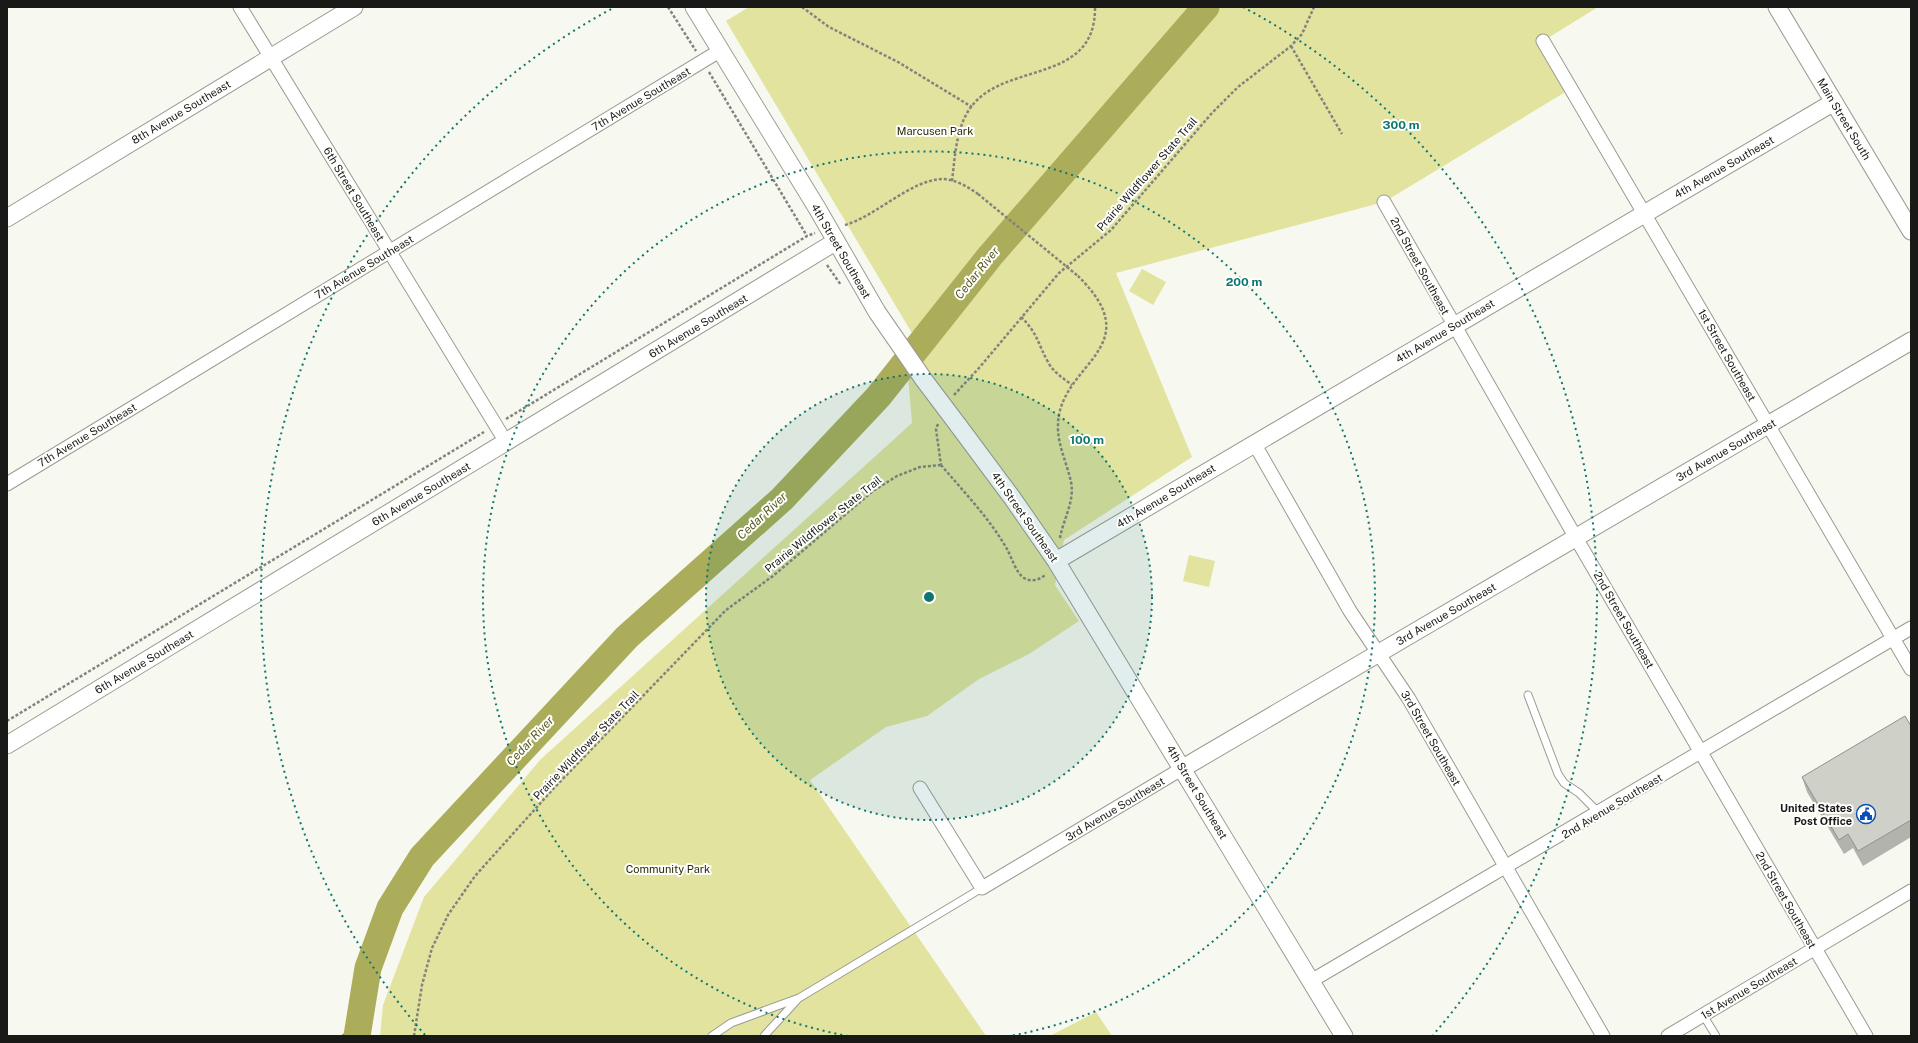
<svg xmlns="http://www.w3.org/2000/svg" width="1918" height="1043" font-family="'Public Sans',sans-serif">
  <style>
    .green { fill: #e1e39e }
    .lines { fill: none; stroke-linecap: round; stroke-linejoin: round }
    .stream { stroke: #7f8147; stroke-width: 4.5 }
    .river { stroke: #abad5b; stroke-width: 27 }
    .service-casing { stroke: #9b9b94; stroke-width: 9 }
    .minor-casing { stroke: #9b9b94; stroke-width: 15 }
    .tertiary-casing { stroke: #9b9b94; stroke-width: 19 }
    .path { stroke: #83847e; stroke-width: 2.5; stroke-dasharray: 3 2; stroke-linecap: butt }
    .service { stroke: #fff; stroke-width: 7 }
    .minor { stroke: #fff; stroke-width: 13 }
    .tertiary { stroke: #fff; stroke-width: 17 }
    .tertiary-bridge-casing { stroke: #9b9b94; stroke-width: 19; stroke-linecap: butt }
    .path-bridge { stroke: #83847e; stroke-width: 2.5; stroke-dasharray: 3 2; stroke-linecap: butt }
    .tertiary-bridge { stroke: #fff; stroke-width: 17 }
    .wall { fill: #b2b3ac }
    .building { fill: #cfd0c8; stroke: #91928c }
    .ring { fill: none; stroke: #0f766e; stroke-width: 2; stroke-dasharray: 2 4 }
    .labels { text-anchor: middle; stroke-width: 4; stroke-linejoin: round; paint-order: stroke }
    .street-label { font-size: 11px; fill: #191a17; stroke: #fffffe }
    .park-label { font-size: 11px; fill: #2c2c07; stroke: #fffffe }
    .poi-label { font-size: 11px; font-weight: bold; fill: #191a17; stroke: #fffffe; text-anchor: end }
    .water-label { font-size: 12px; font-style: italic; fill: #595a1e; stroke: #fffffe }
    .centre { fill: #0f766e; stroke: #fffffe; stroke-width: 2 }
    .ring-label { font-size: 12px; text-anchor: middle; font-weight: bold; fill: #0f766e; stroke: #fffffe; stroke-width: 4; stroke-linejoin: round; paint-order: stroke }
  </style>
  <rect width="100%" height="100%" fill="#f7f8ef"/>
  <path class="green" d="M749,7H1598L1543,41L1572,88L1384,202L1116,273L1192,457L1064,540L1055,585L1079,621L1029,654L979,679L927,716L886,727L810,780L986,1036H380L383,1005L424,897L541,759L912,423L907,364L922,350L726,21Z
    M1142,269L1166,282L1153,305L1129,291Z
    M1189,555L1215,561L1209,587L1183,581Z
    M1096,1012L1112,1036H1050Z"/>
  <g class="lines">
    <path class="stream" d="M344,1036L358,1028"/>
    <path class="river" d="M357,1036L368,968L390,908L422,857L627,637L782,499L878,397L990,256L1206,7"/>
    <defs>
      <path id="service" d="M1528,695L1558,774L1564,783L1579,793L1599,813
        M1703,1015L1716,1036
        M712,1036L731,1023L799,998L982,888
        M764,1036L797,1000"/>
      <path id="minor" d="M240,7L506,442
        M1543,41L1911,669
        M1384,202L1576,538L1866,1036
        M1254,443L1350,611L1409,699L1603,1036
        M7,484L721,50
        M920,788L982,888L1183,768
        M1311,981L1911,628
        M1668,1036L1911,891"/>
      <path id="tertiary" d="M694,7L817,208L877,312
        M1777,7L1911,231
        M7,218L354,7
        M958,425L1013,499L1056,561L1344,1036
        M1056,561L1834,102
        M7,745L835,242
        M1183,768L1911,341"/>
    </defs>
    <use href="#service" class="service-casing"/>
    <use href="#minor" class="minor-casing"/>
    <use href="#tertiary" class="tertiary-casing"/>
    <path class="path" d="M668,7L696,51
      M802,7L829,27L898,62L972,107
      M1291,46L1342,134
      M709,72L807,236
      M952,181C955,157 956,127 971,107C1005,61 1096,85 1095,7
      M845,225C876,216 911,180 942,179C955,179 968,187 978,194
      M827,265L841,285
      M1021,317C1037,332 1038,344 1048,362C1053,372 1063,378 1072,385
      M954,395L979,368L1059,273L1111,230L1212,113L1238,87L1291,46L1302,34L1314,7
      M506,419L807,236L815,233
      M938,424L936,429L941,465
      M941,465C964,492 990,519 1007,549C1012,558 1016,573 1024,578C1032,583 1041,579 1046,574
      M1060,538C1063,520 1075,501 1071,482C1067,463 1057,444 1058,424C1060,363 1151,348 1078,276
      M7,721L484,432
      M414,1036L422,985L432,948L448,915L475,876L554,788L726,610L773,576L873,491L897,476L920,467L941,465"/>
    <use href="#service" class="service"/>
    <use href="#minor" class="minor"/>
    <use href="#tertiary" class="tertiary"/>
    <defs>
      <path id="tertiary-bridge" d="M877,312L924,380L958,425"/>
    </defs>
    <use href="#tertiary-bridge" class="tertiary-bridge-casing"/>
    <path class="path-bridge" d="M978,194L1078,276"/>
    <use href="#tertiary-bridge" class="tertiary-bridge"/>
  </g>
  <path class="wall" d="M1911,726V837L1863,866L1853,848L1844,854L1807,792L1802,777Z"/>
  <path class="building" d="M1905,716L1911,726V820L1858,851L1848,834L1839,840L1802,777Z"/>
  <circle cx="929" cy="597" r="223" fill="#0f766e" fill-opacity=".12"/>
  <g class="ring">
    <circle cx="929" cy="597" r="223"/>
    <path d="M848 1036A446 446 0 1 1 1010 1036"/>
    <path d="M425 1035A668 668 0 0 1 615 7M1243 7A668 668 0 0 1 1433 1035"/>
  </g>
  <defs>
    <symbol id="civic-ring" viewBox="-11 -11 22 22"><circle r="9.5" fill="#fffffe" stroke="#084fb9" stroke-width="1.5"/><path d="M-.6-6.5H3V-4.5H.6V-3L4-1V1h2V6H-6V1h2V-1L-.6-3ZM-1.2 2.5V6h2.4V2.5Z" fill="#084fb9"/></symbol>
  </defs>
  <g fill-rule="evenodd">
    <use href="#civic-ring" x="1855" y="803" width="22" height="22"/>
  </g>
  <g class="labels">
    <g class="street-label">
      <text transform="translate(641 99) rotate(-31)" y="4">7th Avenue Southeast</text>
      <text transform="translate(181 112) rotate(-31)" y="4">8th Avenue Southeast</text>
      <text transform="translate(1844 119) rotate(59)" y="4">Main Street South</text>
      <text transform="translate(1724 167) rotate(-30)" y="4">4th Avenue Southeast</text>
      <text transform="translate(1147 174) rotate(-49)" y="4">Prairie Wildflower State Trail</text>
      <text transform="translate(354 194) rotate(59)" y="4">6th Street Southeast</text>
      <text transform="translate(841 251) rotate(60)" y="4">4th Street Southeast</text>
      <text transform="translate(1420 266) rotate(61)" y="4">2nd Street Southeast</text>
      <text transform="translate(364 267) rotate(-31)" y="4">7th Avenue Southeast</text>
      <text transform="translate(698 326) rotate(-31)" y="4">6th Avenue Southeast</text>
      <text transform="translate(1445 331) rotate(-31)" y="4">4th Avenue Southeast</text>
      <text transform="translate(1727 355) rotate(60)" y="4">1st Street Southeast</text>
      <text transform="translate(87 435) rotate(-31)" y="4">7th Avenue Southeast</text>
      <text transform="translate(1726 450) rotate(-30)" y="4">3rd Avenue Southeast</text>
      <text transform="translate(421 494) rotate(-31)" y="4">6th Avenue Southeast</text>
      <text transform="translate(1166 496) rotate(-31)" y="4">4th Avenue Southeast</text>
      <text transform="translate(1025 517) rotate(55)" y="4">4th Street Southeast</text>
      <text transform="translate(823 524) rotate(-39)" y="4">Prairie Wildflower State Trail</text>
      <text transform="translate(1446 614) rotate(-30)" y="4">3rd Avenue Southeast</text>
      <text transform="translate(1624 620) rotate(60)" y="4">2nd Street Southeast</text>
      <text transform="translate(144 662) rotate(-31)" y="4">6th Avenue Southeast</text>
      <text transform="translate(1431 738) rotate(60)" y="4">3rd Street Southeast</text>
      <text transform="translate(586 745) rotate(-46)" y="4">Prairie Wildflower State Trail</text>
      <text transform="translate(1197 792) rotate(59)" y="4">4th Street Southeast</text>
      <text transform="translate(1612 806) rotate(-31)" y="4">2nd Avenue Southeast</text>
      <text transform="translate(1115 809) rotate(-31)" y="4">3rd Avenue Southeast</text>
      <text transform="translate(1786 900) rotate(60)" y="4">2nd Street Southeast</text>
      <text transform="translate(1749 988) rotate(-31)" y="4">1st Avenue Southeast</text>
    </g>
    <g class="park-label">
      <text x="935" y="135">Marcusen Park</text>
      <text x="668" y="873">Community Park</text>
    </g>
    <g class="poi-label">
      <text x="1852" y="812">United States<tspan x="1852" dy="13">Post Office</tspan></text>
    </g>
    <g class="water-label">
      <text transform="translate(977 273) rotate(-51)" y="4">Cedar River</text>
      <text transform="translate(762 516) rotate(-43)" y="4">Cedar River</text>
      <text transform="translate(530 741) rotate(-47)" y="4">Cedar River</text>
    </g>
  </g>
  <circle cx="929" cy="597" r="6" class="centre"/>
  <g class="ring-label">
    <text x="1401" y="129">300 m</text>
    <text x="1244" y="286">200 m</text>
    <text x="1087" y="444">100 m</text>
  </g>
  <rect width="1918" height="1043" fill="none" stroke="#191a17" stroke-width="16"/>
</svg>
